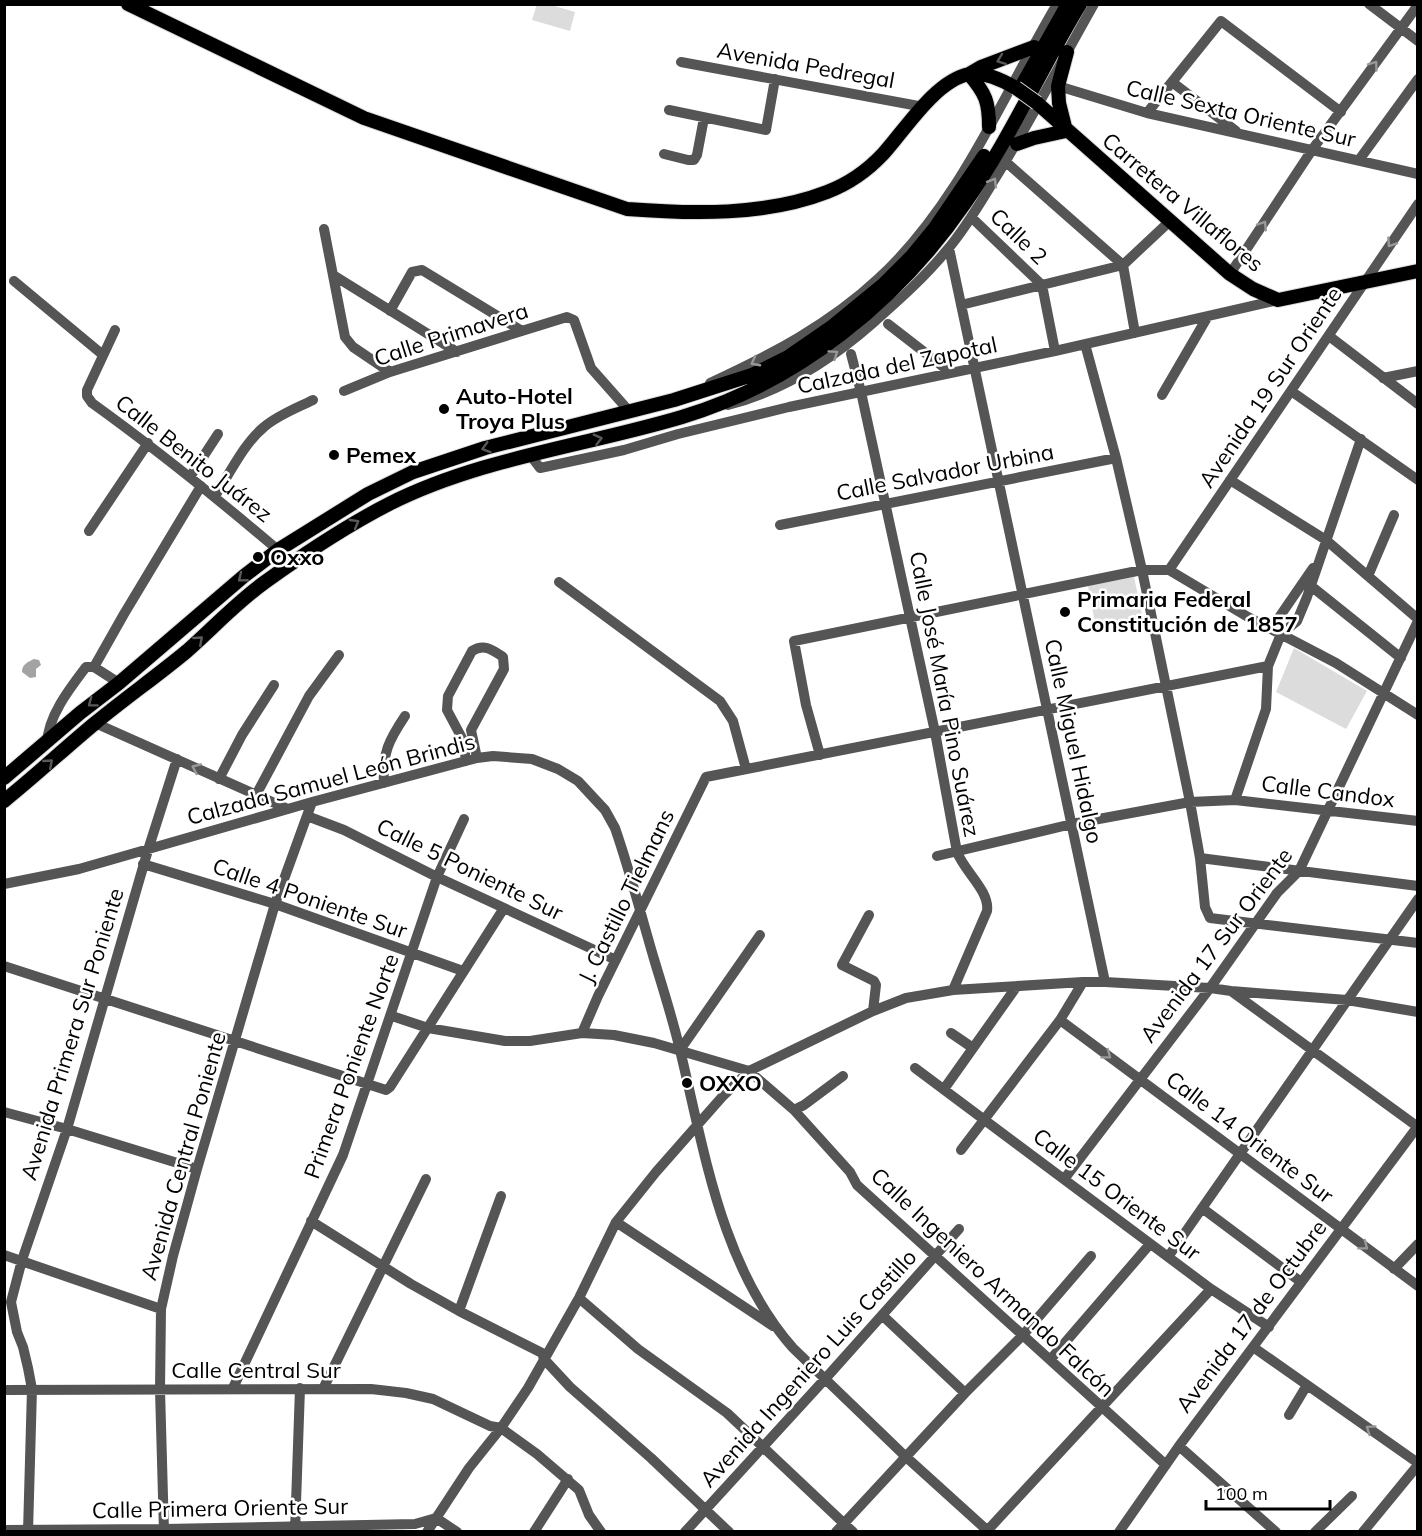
<svg xmlns="http://www.w3.org/2000/svg" width="1422" height="1536" font-family="Mulish,sans-serif">
  <style>
    .green { fill: #dcdcdc }
    .water { fill: #a3a3a3 }
    .lines { fill: none; stroke-linecap: round; stroke-linejoin: round }
    .major-casing { stroke: #dbdbdb; stroke-width: 16 }
    .minor { stroke: #555; stroke-width: 10 }
    .major { stroke: #000; stroke-width: 14 }
    .major-bridge-casing { stroke: #dbdbdb; stroke-width: 16; stroke-linecap: butt }
    .major-bridge { stroke: #000; stroke-width: 14 }
    .oneway { stroke: #595959 }
    .oneway2 { stroke: #999 }
    .poi-dot { fill: #000; stroke: #fff; stroke-width: 2 }
    .labels { text-anchor: middle; stroke-width: 5; stroke-linejoin: round; paint-order: stroke }
    .street-label { font-size: 22px; fill: #000; stroke: #fff }
    .poi-label { font-size: 22px; font-weight: bold; fill: #000; stroke: #fff; text-anchor: start }
  </style>
  <rect width="100%" height="100%" fill="#fff"/>
  <path class="green" d="M537,4L551,5L575,12L570,31L532,20Z
    M1134,577L1143,619L1096,628L1088,586Z
    M1294,648L1367,691L1346,729L1276,692Z"/>
  <path class="water" d="M34,659L39,660L41,665L36,669V677L30,678L22,672C22,664 28,662 34,659Z"/>
  <g class="lines">
    <defs>
      <path id="major" d="M128,4L364,118L627,209C692,214 765,216 827,192C848,184 867,171 883,154C905,130 935,81 969,74C983,71 1004,81 1016,88
        M1020,89L1068,4
        M1037,103L1230,274L1253,289L1278,300L1418,271
        M989,127C989,102 986,94 969,74L981,67L1034,47
        M1066,131L1059,103L1058,86L1067,52
        M1017,144L1034,138L1066,131
        M4,778L80,713L119,683L244,576L278,550L368,494L413,472L485,448L674,400L752,375L788,357L833,326L883,285L912,256L935,228L984,156
        M4,801C35,776 64,749 94,724C124,699 157,676 187,651C213,628 237,602 265,582C304,554 346,526 389,504C480,458 585,446 682,417C798,382 897,302 965,203C1009,141 1040,70 1080,4"/>
    </defs>
    <use href="#major" class="major-casing"/>
    <path class="minor" d="M1369,4L1418,41
      M681,62L924,107
      M1172,82L1236,131
      M1058,86L1147,113L1418,174
      M669,110L766,130L775,79
      M1147,113L1221,21L1341,112
      M664,154L688,160H694L697,155L704,118
      M1359,160L1418,79
      M1006,162L1123,265L1135,333
      M971,217L1042,285L1055,351
      M324,229L345,337L353,347L390,372
      M949,248L1105,982
      M1230,274L1312,150L1418,5
      M333,275L457,352
      M14,281L103,355
      M961,305L1123,265L1170,221
      M390,311L412,272L422,270L522,331
      M888,324L950,372
      M115,330L87,390V396L92,403C156,449 218,499 278,550
      M1329,336L1418,404
      M1085,344L1116,458L1142,570L1190,802L1200,858L1205,907L1210,918L1418,943
      M851,354L861,392L935,732L957,852C964,871 990,891 987,911L953,990
      M1383,378L1418,371
      M710,383C771,355 830,324 879,278C960,203 1002,97 1057,4
      M344,391L390,372L567,317L574,320L591,368L629,411
      M1291,391L1418,480
      M1162,395L1208,316
      M728,405C783,391 831,360 873,323C899,300 925,277 947,250C965,229 979,205 993,182C1029,124 1060,64 1094,4
      M531,456L540,468L624,450L678,434L789,407L1055,351L1278,300
      M190,477L218,434
      M1230,480L1326,540L1418,619
      M215,496C229,475 244,443 264,427C278,415 297,408 313,400
      M780,525L1116,458
      M89,531L148,443
      M1169,570L1418,204
      M1368,576L1394,515
      M559,582L720,701L733,721L746,769
      M1311,586L1401,658
      M1271,629L1313,568
      M94,667L124,614L201,486
      M95,723L288,809
      M47,743C48,716 70,688 86,667H94L119,683
      M820,755L806,705L794,641L1142,570H1169L1248,617L1336,663L1418,715
      M466,761L463,740L447,710L448,696L472,651C484,643 493,650 503,657L504,669L471,730L477,758
      M219,779L242,735L274,685
      M384,783C382,753 389,740 405,716
      M256,795L309,696L339,655
      M1235,800L1266,709L1268,666L1281,634L1297,621L1307,597L1361,439
      M307,816L344,830L437,877L616,960
      M937,856L1072,824L1190,802L1235,800L1418,821
      M1200,858L1418,886
      M143,864L275,904L463,971
      M4,884L79,869L312,802L477,758L493,756L532,759L558,769L578,781L591,795L605,810L615,828C630,871 641,915 654,959C663,989 673,1020 680,1050C705,1153 721,1266 793,1348L905,1456L989,1532
      M869,915L842,965L874,981L876,985L873,1011
      M4,966L386,1090L390,1087L504,908
      M1231,991L1418,1127
      M392,1016L428,1028L505,1041H530L582,1033L614,1035L654,1043L749,1071L794,1110L850,1172L857,1185L1166,1465
      M1060,1020L1418,1286
      M582,1033L598,996L706,777L1268,666
      M951,1033L973,1048
      M680,1050L760,935
      M915,1068L1211,1289L1269,1327
      M944,1089L1017,986
      M794,1110L804,1105L843,1076
      M4,1112L67,1129L197,1169
      M961,1150L1060,1020L1083,982
      M1065,1178L1210,988L1277,893L1299,871L1418,621
      M1202,1208L1301,1282
      M311,1221L411,1284L459,1311L542,1353L544,1359L570,1387L651,1458L729,1532
      M616,1222L773,1326
      M4,1255L161,1309
      M1168,1257L1418,899
      M1394,1269L1418,1244
      M579,1298L638,1349L727,1413L853,1532
      M459,1311L501,1196
      M882,1315L965,1393
      M1253,1347L1418,1463
      M1050,1360L1150,1244
      M233,1388L343,1155L437,877L464,819
      M323,1389L426,1179
      M4,1390L371,1389L406,1393L433,1399L490,1426L501,1428L537,1454L579,1490L589,1515L601,1532
      M1289,1415L1307,1385
      M1179,1446L1276,1532
      M4,1530L164,1529L415,1524L436,1518L457,1532
      M28,1532L32,1389L28,1368L23,1347L17,1332L11,1302L22,1260L67,1129L148,850L177,759
      M164,1532L160,1390L161,1309L173,1256L197,1169L275,904L312,802
      M295,1532L300,1388
      M427,1532L469,1468L501,1428L528,1388L579,1298L616,1222L656,1172L722,1097L749,1071L873,1011L906,998L953,990L1083,982H1105L1210,988L1231,991L1347,1000L1418,1012
      M534,1532L568,1479
      M685,1532L825,1379L959,1229
      M836,1532L965,1393L1023,1335L1091,1256
      M986,1532L1211,1289
      M1119,1532L1179,1446L1418,1126
      M1315,1532L1352,1496
      M1363,1532L1418,1465"/>
    <use href="#major" class="major"/>
    <defs>
      <path id="major-bridge" d="M1016,88L1037,103"/>
    </defs>
    <use href="#major-bridge" class="major-bridge-casing"/>
    <use href="#major-bridge" class="major-bridge"/>
  </g>
  <defs><path id="oneway-chevron" d="M-2-3.5L2.5 0L-2 3.5" fill="none" stroke-width="1.6" stroke-linecap="round" stroke-linejoin="round" transform="scale(1.5)"/></defs>
  <g class="oneway">
    <use href="#oneway-chevron" transform="translate(1001 60) rotate(159)"/>
    <use href="#oneway-chevron" transform="translate(598 439) rotate(-15)"/>
    <use href="#oneway-chevron" transform="translate(486 448) rotate(164)"/>
    <use href="#oneway-chevron" transform="translate(355 523) rotate(-30)"/>
    <use href="#oneway-chevron" transform="translate(242 578) rotate(141)"/>
    <use href="#oneway-chevron" transform="translate(199 640) rotate(-41)"/>
    <use href="#oneway-chevron" transform="translate(92 703) rotate(143)"/>
    <use href="#oneway-chevron" transform="translate(49 763) rotate(-41)"/>
  </g>
  <g class="oneway2">
    <use href="#oneway-chevron" transform="translate(1374 65) rotate(-54)"/>
    <use href="#oneway-chevron" transform="translate(993 182) rotate(-58)"/>
    <use href="#oneway-chevron" transform="translate(1263 225) rotate(-57)"/>
    <use href="#oneway-chevron" transform="translate(1391 243) rotate(124)"/>
    <use href="#oneway-chevron" transform="translate(834 354) rotate(-35)"/>
    <use href="#oneway-chevron" transform="translate(755 362) rotate(152)"/>
    <use href="#oneway-chevron" transform="translate(196 768) rotate(-156)"/>
    <use href="#oneway-chevron" transform="translate(1107 1055) rotate(37)"/>
    <use href="#oneway-chevron" transform="translate(1364 1246) rotate(37)"/>
    <use href="#oneway-chevron" transform="translate(1370 1429) rotate(-145)"/>
  </g>
  <g class="poi-dot">
    <circle cx="444" cy="409" r="6"/>
    <circle cx="334" cy="455" r="6"/>
    <circle cx="258" cy="557" r="6"/>
    <circle cx="1065" cy="612" r="6"/>
    <circle cx="687" cy="1083" r="6"/>
  </g>
  <g class="labels">
    <g class="street-label">
      <text transform="translate(806 65) rotate(10)" y="8">Avenida Pedregal</text>
      <text transform="translate(1241 113) rotate(13)" y="8">Calle Sexta Oriente Sur</text>
      <text transform="translate(1183 202) rotate(40)" y="8">Carretera Villaflores</text>
      <text transform="translate(1019 236) rotate(44)" y="8">Calle 2</text>
      <text transform="translate(451 334) rotate(-18)" y="8">Calle Primavera</text>
      <text transform="translate(897 365) rotate(-12)" y="8">Calzada del Zapotal</text>
      <text transform="translate(1270 387) rotate(-56)" y="8">Avenida 19 Sur Oriente</text>
      <text transform="translate(194 458) rotate(38)" y="8">Calle Benito Juárez</text>
      <text transform="translate(945 472) rotate(-11)" y="8">Calle Salvador Urbina</text>
      <text transform="translate(945 694) rotate(79)" y="8">Calle José María Pino Suárez</text>
      <text transform="translate(1074 741) rotate(78)" y="8">Calle Miguel Hidalgo</text>
      <text transform="translate(331 779) rotate(-15)" y="8">Calzada Samuel León Brindis</text>
      <text transform="translate(1328 791) rotate(7)" y="8">Calle Candox</text>
      <text transform="translate(470 869) rotate(26)" y="8">Calle 5 Poniente Sur</text>
      <text transform="translate(626 896) rotate(-64)" y="8">J. Castillo Tielmans</text>
      <text transform="translate(310 898) rotate(19)" y="8">Calle 4 Poniente Sur</text>
      <text transform="translate(1216 945) rotate(-53)" y="8">Avenida 17 Sur Oriente</text>
      <text transform="translate(72 1034) rotate(-73)" y="8">Avenida Primera Sur Poniente</text>
      <text transform="translate(351 1066) rotate(-70)" y="8">Primera Poniente Norte</text>
      <text transform="translate(1250 1137) rotate(37)" y="8">Calle 14 Oriente Sur</text>
      <text transform="translate(183 1156) rotate(-74)" y="8">Avenida Central Poniente</text>
      <text transform="translate(1117 1194) rotate(37)" y="8">Calle 15 Oriente Sur</text>
      <text transform="translate(993 1282) rotate(43)" y="8">Calle Ingeniero Armando Falcón</text>
      <text transform="translate(1251 1316) rotate(-53)" y="8">Avenida 17 de Octubre</text>
      <text transform="translate(808 1368) rotate(-48)" y="8">Avenida Ingeniero Luis Castillo</text>
      <text x="256" y="1378">Calle Central Sur</text>
      <text transform="translate(220 1508) rotate(-1)" y="8">Calle Primera Oriente Sur</text>
    </g>
    <g class="poi-label">
      <text x="456" y="404">Auto-Hotel<tspan x="456" dy="25">Troya Plus</tspan></text>
      <text x="346" y="463">Pemex</text>
      <text x="270" y="565">Oxxo</text>
      <text x="1077" y="607">Primaria Federal<tspan x="1077" dy="25">Constitución de 1857</tspan></text>
      <text x="699" y="1091">OXXO</text>
    </g>
  </g>
  <rect width="1422" height="1536" fill="none" stroke="#000000" stroke-width="12"/>
  <path d="M1206 1500v9h124v-9" fill="none" stroke="#000000" stroke-width="3"/>
  <text x="1215" y="1500" font-size="18" fill="#000000" stroke="#ffffff" stroke-width="4.5" paint-order="stroke">100 m</text>
</svg>
